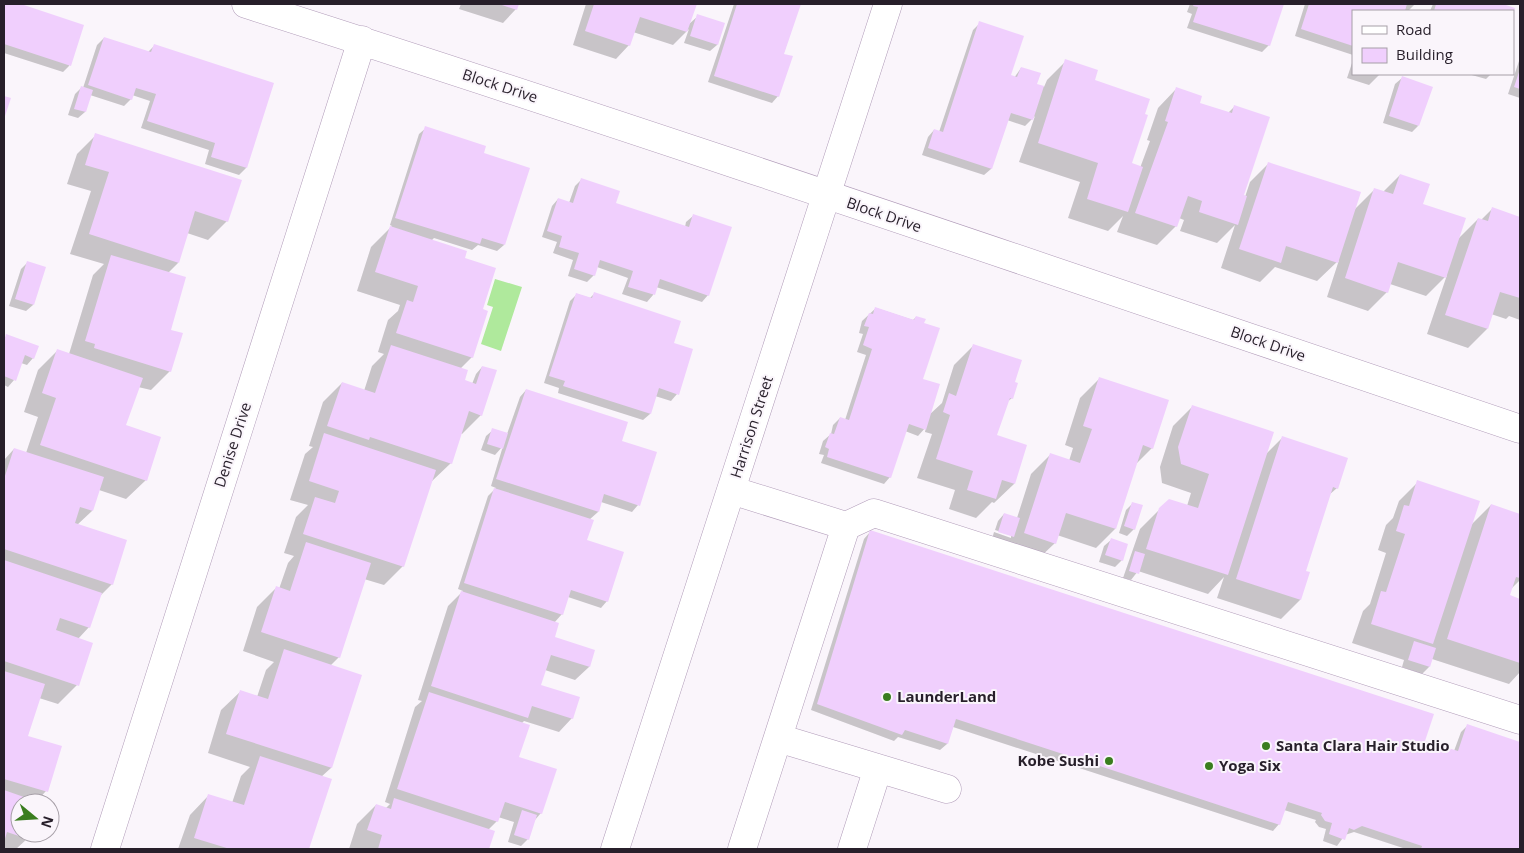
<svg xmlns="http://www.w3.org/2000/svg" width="1524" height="853" font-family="'Open Sans',sans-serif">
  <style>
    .water { fill: #afe99c }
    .shadow { fill: #0003 }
    .building { fill: #f0cffd }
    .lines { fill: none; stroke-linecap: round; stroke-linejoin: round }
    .minor-casing { stroke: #b19cb9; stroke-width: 29 }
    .minor { stroke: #fff; stroke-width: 28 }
    .poi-dot { fill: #3a7d1f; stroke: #faf5fb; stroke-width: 2 }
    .labels { text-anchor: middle; stroke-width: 4; stroke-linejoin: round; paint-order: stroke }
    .street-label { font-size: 15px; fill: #271f2a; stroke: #faf5fb }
    .poi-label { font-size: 15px; font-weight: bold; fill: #271f2a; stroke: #faf5fb; text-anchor: start }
  </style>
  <rect width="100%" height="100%" fill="#faf5fb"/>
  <path class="water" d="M495,279L522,287L501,351L481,344L493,307L487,305Z"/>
  <path class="shadow" d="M4,4H17L82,26L69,66L63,72L4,53Z
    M461,4H518L516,9L503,23L459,9Z
    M586,4H695L688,25L698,16L723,24L717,45L710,51L684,43L689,29L673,45L633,32L629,45L616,59L573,45Z
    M734,4H800L783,55L778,96L772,103L708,82Z
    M1190,4H1283L1269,45L1262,52L1187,28L1192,14L1187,12Z
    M1305,4H1415L1408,11H1353V55L1295,36Z
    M1433,4H1499L1513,9L1512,11H1430Z
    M980,23L1009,76L1014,78L1021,68L1035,85L1044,87L1047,80L1066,61L1093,81L1131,164L1140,168L1150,141L1147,140L1158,108L1177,88L1198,104L1228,113L1234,107L1242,196L1245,197L1250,182L1269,163L1353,211L1375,189L1383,192L1400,175L1422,205L1457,240L1478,219L1481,220L1492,209L1520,218L1518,233H1520V320L1509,316L1506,319L1491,314L1487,329L1468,348L1427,334L1447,275L1426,296L1390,284L1387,292L1368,311L1327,297L1339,260L1317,281L1275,267L1260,282L1221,268L1235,225L1217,243L1180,231L1184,220L1179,218L1176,226L1157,245L1117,232L1123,216L1108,231L1068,218L1080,182L1019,162L1035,116L1025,126L1007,120L991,169L984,175L922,155L928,137L934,130L939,132L973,30Z
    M104,38L148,52L154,46L273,84L246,168L239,175L205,164L209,150L141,128L150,101L132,95L131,99L124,106L90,95L85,112L78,118L68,115L75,94L82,87L83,88L97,45Z
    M1520,58V98L1508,94Z
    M1353,60V74H1380L1369,85L1347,78Z
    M1468,74H1491L1486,79Z
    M1402,78L1418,126L1412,132L1383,123L1395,84Z
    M426,128L482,153L504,245L497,251L478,245L472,250L434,238L431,241L464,259L482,310L472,357L460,369L463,381L472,384L476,374L482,367L481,415L462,434L460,433L451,463L431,482L403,566L384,585L364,579L339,657L330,666L361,676L331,768L321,777L330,780L308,849H178L190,815L209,795L232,803L241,776L250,767L208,753L221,710L241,691L257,697L266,670L274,662L243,651L257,607L276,588L279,589L288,563L294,556L284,553L296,517L308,505L290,500L305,454L313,447L309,446L323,402L342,383L364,391L372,366L384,354L378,352L388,320L398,311L400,305L357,291L371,247L392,226L390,225L419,134Z
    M96,135L227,221L208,240L187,233L178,263L168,273L170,371L151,390L138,387L125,426L146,480L126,499L99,490L92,511L77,525L112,584L100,596L89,627L78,639L77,685L58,704L39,698L27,737L46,791L36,802L38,803H20V833H29L27,839L16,849H4V460L14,449L26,453L38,417L24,412L38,370L57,351L69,354L93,275L104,264L70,254L91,191L67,184L77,154Z
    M581,180L614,204L685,227L686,222L693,216L708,295L702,302L656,287L653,295L647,302L622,294L628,278L597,267L594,275L587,282L568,276L573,260L553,253L557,242L542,237L552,206L558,199L569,203L575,186Z
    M28,262L33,305L26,311L9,306L21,269Z
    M577,294L590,298L594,294L672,344L677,394L671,401L655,396L650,414L643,420L558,393L559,388L544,383L570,301Z
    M876,308L913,320L916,317L922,380L929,415L942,403L954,365L973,346L1013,382L1012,398L1006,403L996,436L1026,446L1014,484L994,503L992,502L976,518L949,509L955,490L917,478L932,434L925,432L926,427L918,436L905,431L890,477L884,484L821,463L824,455L819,454L823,441L831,434L833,425L840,418L845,420L866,355L857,352L863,334L859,333L862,321Z
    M7,336L33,358L27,365L21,363L14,380L8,387L4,385V339Z
    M1099,379L1152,448L1136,464L1115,529L1096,548L1057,535L1055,543L1035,562L992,539L994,532L1011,538V535L995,530L998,521L1004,514L1017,518L1031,474L1050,455L1069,461L1073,448L1065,445L1080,398Z
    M526,390L620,442L638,505L632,512L601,502L598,512L589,520L586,541L607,601L601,608L568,597L562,614L554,623L553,638L594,651L589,667L575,680L545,670L540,686L572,718L559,732L524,721L521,724L518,758L541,813L534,821L528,839L521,846L508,842L514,822L498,817L497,821L488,830L493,831L487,849H349L357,824L376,805L386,808L390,804L385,802L415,707L422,701L418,700L448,606L463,591L458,589L488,496L496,488L491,486L503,446L495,455L481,450L486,436L493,430L507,434L520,397Z
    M1192,407L1266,454L1282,438L1337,488L1329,495L1305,572L1300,600L1281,619L1217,598L1224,577L1208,594L1138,571L1131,580L1123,578L1140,529L1160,509L1187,506L1191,493L1162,483L1160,467L1173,426Z
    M1418,482L1470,526L1491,505L1520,515V580L1510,590L1508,596L1520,600V672L1509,684L1432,659L1429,667L1422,674L1402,667L1404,660L1352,643L1363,611L1370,604L1386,553L1378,550L1386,525L1393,518L1399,501Z
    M1133,503L1134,529L1127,536L1119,533L1126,510Z
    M870,532L1423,741L1454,751L1461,732L1467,726L1520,743V849H1406L1354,832L1345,835L1337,846L1323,841L1326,829L1319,827L1315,822L1316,820L1284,810L1279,824L1273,831L953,727L947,744L940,750L898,737L894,741L811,710L864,539Z
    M1111,540L1122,560L1115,567L1099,562L1104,546Z"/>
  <path class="building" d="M4,4H21L84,25L71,66L4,44Z
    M499,4H519L517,10Z
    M594,4H697L687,32L640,17L630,46L585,31Z
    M737,4H801L784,54L793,56L779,97L714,76Z
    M1194,4H1284L1270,46L1193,22L1198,7L1193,6Z
    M1309,4H1407L1405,11H1353V46L1301,29Z
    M1436,4H1503L1515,8L1514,11H1434Z
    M697,14L725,23L718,45L690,36Z
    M979,21L1024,36L1011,75L1017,77L1021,67L1041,73L1037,84L1044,86L1033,120L1011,113L992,169L928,148L934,129L943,132Z
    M104,37L151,52L154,44L274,83L247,168L211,157L215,143L147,121L156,94L136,88L132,100L88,85Z
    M1065,59L1098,70L1095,80L1150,99L1145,114L1148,115L1132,163L1143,167L1128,212L1087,199L1098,163L1038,143Z
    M1520,69V89L1514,87Z
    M1402,76L1433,87L1419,126L1389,116Z
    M81,86L93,90L86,112L74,109Z
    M1176,87L1202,96L1200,103L1232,113L1234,105L1270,117L1244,195L1247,196L1238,225L1199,212L1202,201L1188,196L1177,227L1135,213L1168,122L1165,121Z
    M4,96L11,98L4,119Z
    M425,126L486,146L484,153L530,168L505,245L482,238L480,244L395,218Z
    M95,133L242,180L228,222L195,211L179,263L89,234L109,172L85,165Z
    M1268,162L1361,192L1338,263L1286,246L1281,263L1239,249Z
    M1400,174L1430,184L1423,204L1466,218L1446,278L1398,262L1388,293L1345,278L1374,188L1393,194Z
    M581,178L620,191L616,203L689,227L693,214L732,227L709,296L660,279L655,295L628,287L633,271L600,260L595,276L574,269L579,253L559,247L562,236L547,231L558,198L573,203Z
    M1492,207L1520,217V298L1500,292L1488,329L1445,315L1478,218L1488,221Z
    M390,226L467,251L465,258L496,268L483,309L488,311L473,358L396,333L407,300L413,302L418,286L375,272Z
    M111,255L186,277L171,330L183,333L171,372L94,348L95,344L85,341Z
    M27,261L46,267L34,305L15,299Z
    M594,292L681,321L674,343L693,349L679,395L659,388L651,414L563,386L565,381L549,376L576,293L592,298Z
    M875,307L914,320L916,316L926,319L924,323L940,328L923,379L940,384L926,430L909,424L891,478L827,457L829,449L825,447L830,433L834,434L840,417L849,420L872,349L863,345L869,327L864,326L869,313L873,314Z
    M6,334L39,346L34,359L25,355L16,381L4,376V342Z
    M973,344L1022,360L1015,382L1018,383L1013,399L1010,398L997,435L1027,445L1015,484L1002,480L996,499L967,490L973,471L936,459L950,415L943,412L949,393L956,396Z
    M391,345L468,370L465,380L476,384L482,366L497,370L482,416L469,411L452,464L370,437L369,440L327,426L342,382L375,393Z
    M57,349L143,378L126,425L161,437L147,481L40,445L56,398L42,393Z
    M1099,377L1169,400L1153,449L1143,445L1116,529L1066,513L1056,544L1024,533L1050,453L1080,463L1092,429L1083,426Z
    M526,389L628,422L622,441L657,452L640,506L604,494L599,512L496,479Z
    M1192,405L1274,432L1228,575L1146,549L1159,508L1169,499L1198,508L1209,474L1181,464L1178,447Z
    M492,428L508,433L503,449L487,444Z
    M324,433L436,470L404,567L303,534L315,497L335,503L339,491L309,481Z
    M1282,436L1348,458L1338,489L1333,487L1306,571L1310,572L1301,600L1236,579Z
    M14,448L104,477L93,511L80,507L75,523L127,540L113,585L4,549V479Z
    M1417,480L1480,501L1433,644L1371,624L1381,591L1386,592L1405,534L1396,531L1404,505L1409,506Z
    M494,488L594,520L587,540L624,552L608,602L571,590L563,615L464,583Z
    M1132,502L1143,505L1135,530L1124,526Z
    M1491,504L1520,514V578L1516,577L1510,595L1520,599V663L1447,639Z
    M1004,513L1020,518L1014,537L998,532Z
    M870,530L1434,714L1425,741L1458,751L1467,724L1520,742V849H1421L1422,846L1362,826L1354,830L1349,828L1345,840L1329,834L1332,823L1325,821L1321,815L1322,813L1288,802L1280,825L956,719L948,744L905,730L902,735L817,704Z
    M1111,538L1128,544L1123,561L1105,555Z
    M306,542L371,563L340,658L261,632L276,586L290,591Z
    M1135,551L1145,554L1139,574L1129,571Z
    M4,560L102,593L90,628L60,618L56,630L93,643L79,686L4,661Z
    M461,591L559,623L555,637L595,650L590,667L551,655L541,685L580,697L573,719L532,706L528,718L431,686Z
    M1414,641L1436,648L1430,667L1408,660Z
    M284,649L362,675L332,768L226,734L240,690L268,699Z
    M4,671L45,684L28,736L62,746L48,792L4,779Z
    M429,692L530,725L519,757L557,769L542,814L505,802L498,822L397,789Z
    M260,756L332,779L309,849H230L194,838L208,794L244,805Z
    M4,790L41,803H20V833H30L28,839L7,832L4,842Z
    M394,798L495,831L489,849H378L382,835L367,830L376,804L391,809Z
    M522,810L537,815L529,840L514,835Z"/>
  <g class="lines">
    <defs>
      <path id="minor" d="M246,4C673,140 1096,286 1520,429
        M731,490L846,526L874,513L1520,720
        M778,738L947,789
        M105,849L362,40
        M615,849L888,4
        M742,849L846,526
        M852,849L878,768"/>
    </defs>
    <use href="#minor" class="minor-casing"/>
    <use href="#minor" class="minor"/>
  </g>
  <g class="poi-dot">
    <circle cx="887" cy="697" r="5"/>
    <circle cx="1266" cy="746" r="5"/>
    <circle cx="1109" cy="761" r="5"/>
    <circle cx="1209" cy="766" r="5"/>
  </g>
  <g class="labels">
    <g class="street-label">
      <text transform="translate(500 86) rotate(18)" y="5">Block Drive</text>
      <text transform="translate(884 215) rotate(19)" y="5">Block Drive</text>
      <text transform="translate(1268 344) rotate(19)" y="5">Block Drive</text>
      <text transform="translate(752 427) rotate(-72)" y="5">Harrison Street</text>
      <text transform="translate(233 445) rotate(-72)" y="5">Denise Drive</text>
    </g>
    <g class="poi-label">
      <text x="897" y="702">LaunderLand</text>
      <text x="1276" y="751">Santa Clara Hair Studio</text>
      <text x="1099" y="766" text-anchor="end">Kobe Sushi</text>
      <text x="1219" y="771">Yoga Six</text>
    </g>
  </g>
  <rect width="1524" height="853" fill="none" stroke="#271f2a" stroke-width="10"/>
  <rect x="1352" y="10" width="162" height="65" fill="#faf5fb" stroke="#a69fa7"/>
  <rect x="1362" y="26" width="25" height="8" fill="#ffffff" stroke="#a69fa7"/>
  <text x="1396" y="35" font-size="15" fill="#271f2a">Road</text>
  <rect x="1362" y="48" width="25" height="15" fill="#f0cffd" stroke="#a69fa7"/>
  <text x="1396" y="60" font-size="15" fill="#271f2a">Building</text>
  <g transform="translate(35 818) rotate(108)"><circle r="24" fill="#faf5fb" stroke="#a69fa7"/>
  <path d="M0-4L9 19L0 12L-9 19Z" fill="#3a7d1f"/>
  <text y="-8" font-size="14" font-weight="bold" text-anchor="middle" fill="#271f2a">N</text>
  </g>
</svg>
